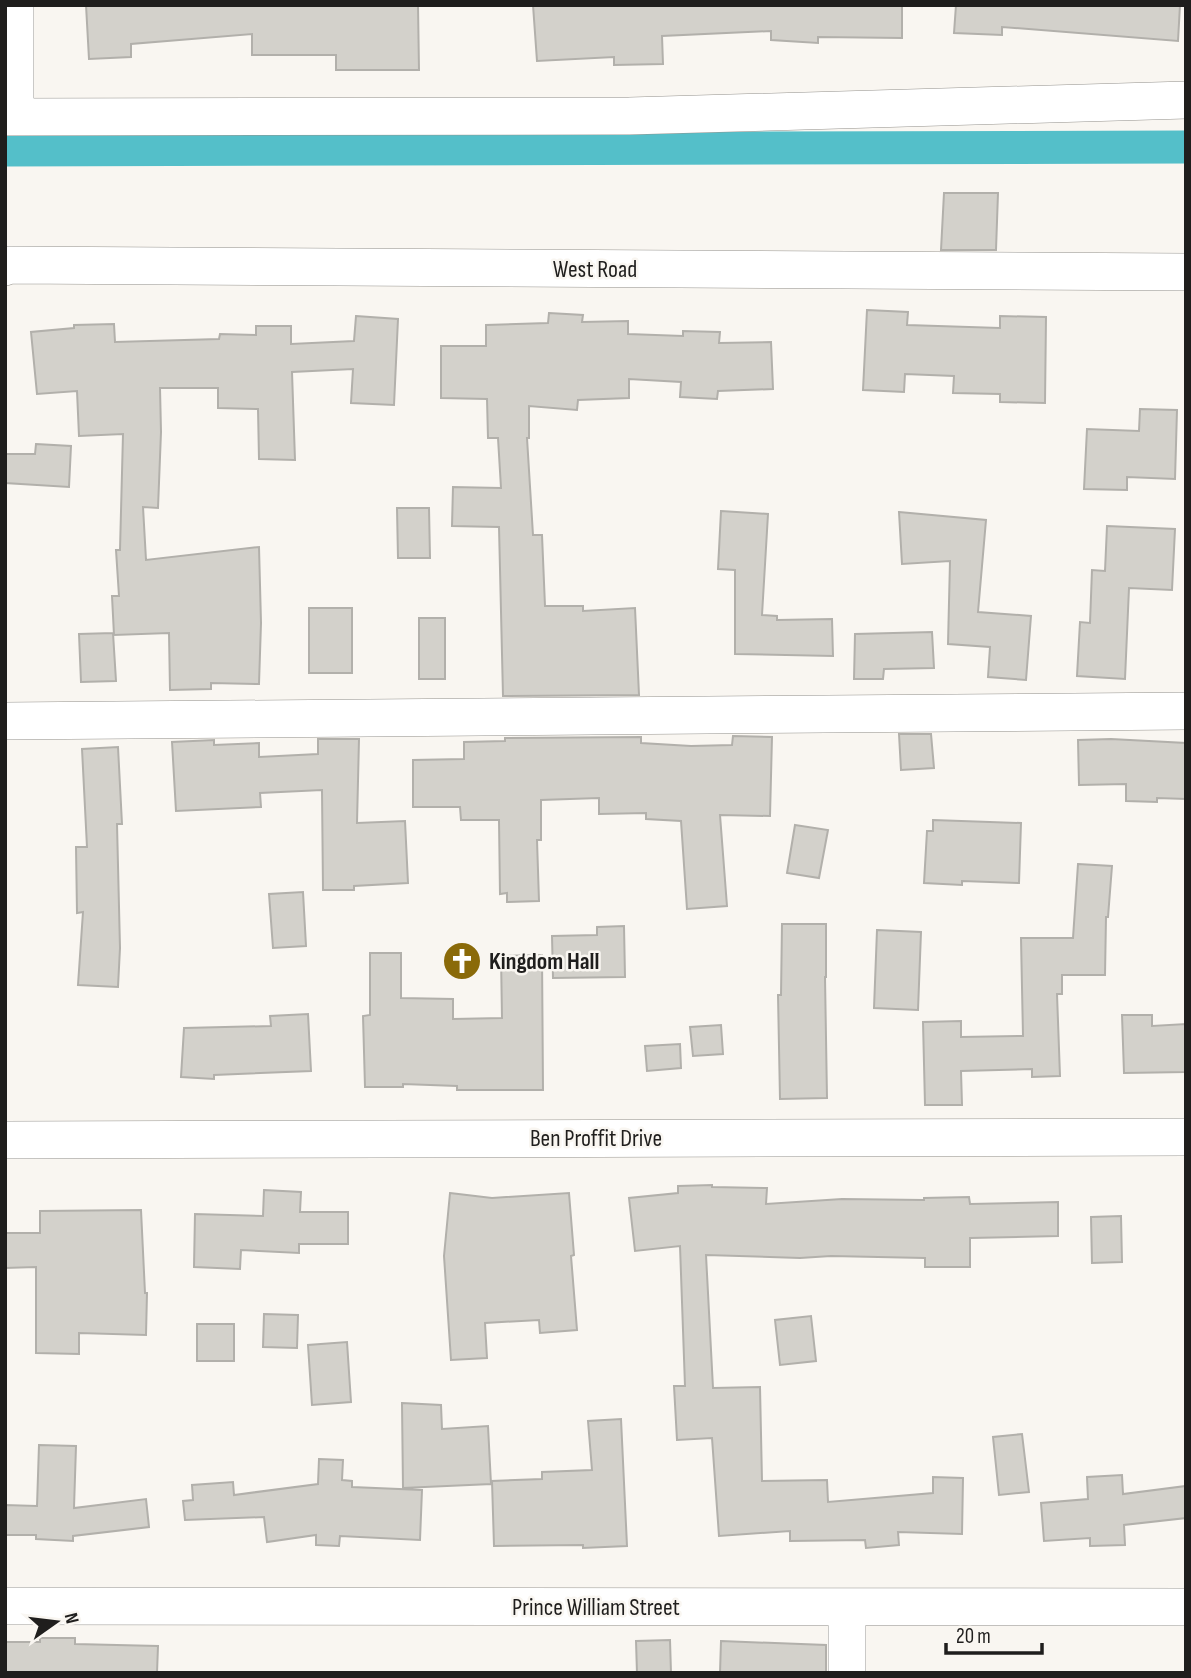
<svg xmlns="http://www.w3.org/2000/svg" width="1191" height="1678" font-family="'Sofia Sans Condensed',sans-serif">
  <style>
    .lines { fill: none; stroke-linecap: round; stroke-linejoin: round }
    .canal { stroke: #54bfc9; stroke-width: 33 }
    .building { fill: #d3d1cb; stroke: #b2b0ab; stroke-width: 2 }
    .minor-casing { stroke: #95938e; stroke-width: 38 }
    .minor { stroke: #fff; stroke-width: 37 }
    .labels { text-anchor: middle; stroke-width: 5; stroke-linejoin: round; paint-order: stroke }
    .street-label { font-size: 24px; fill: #1f1e1d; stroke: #f9f6f1 }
    .poi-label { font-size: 24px; font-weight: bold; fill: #1f1e1d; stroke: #f9f6f1; text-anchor: start }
  </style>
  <rect width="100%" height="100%" fill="#f9f6f1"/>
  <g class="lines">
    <path class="canal" d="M5,150L1186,147"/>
  </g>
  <path class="building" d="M86,5H418L419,70H336V55H252V34L131,44V57L89,59Z
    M533,5H902V38L818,37V43L771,40V31L662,36L663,64L614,65V57L537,61Z
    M956,5H1180L1178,41L1002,27V35L954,33Z
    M944,193H998L996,250H941Z
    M867,310L908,312L907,325L1000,328V316L1046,317L1045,403L1000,402V394L953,393L954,376L905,374L904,392L863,390Z
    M549,313L583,315L582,322L628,321V334L683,336V331L720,332L719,343L771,342L773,389L718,391L717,399L680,397L681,382L629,379V398L578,400L577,410L529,406V438H527L533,535H542L545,606H583V611L635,608L639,695L503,696L499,527L452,526L453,487L501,488L498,438H488L487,399L441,398V346H486V325L548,323Z
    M356,316L398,319L394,405L351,403L353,369L292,372L295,460L259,459L258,409L218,408V388H160L161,432L158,508L143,507L146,560L259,547L261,623L259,684L211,683V689L170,690L169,633L114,635L112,596H119L116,550H120L123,434L79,436L77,391L37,394L31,332L74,328V325L114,324L115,342L219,339L220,334L256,335V326H291V344L354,341Z
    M1140,409L1177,410L1175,479L1127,477V490L1084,489L1087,429L1139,431Z
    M36,444L71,446L69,487L5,483V454H35Z
    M397,508H429L430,558H398Z
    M721,511L768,514L762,615L777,616V620L832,619L833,656L735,654V570L718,569Z
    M899,512L986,520L978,612L1031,616L1026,680L988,677L990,647L948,644L950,561L902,564Z
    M1107,526L1175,529L1172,590L1129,588L1125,679L1077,676L1080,622L1090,623L1092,570L1105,571Z
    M309,608H352V673H309Z
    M419,618H445V679H419Z
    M932,632L934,668L884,669L883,679H854L855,634Z
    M113,633L116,681L81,682L79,634Z
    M899,734H931L934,768L901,770Z
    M733,736L772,737L770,816L720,815L727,906L687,909L681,821L646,819V813L599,814V798L541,800V840H537L539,901L507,902V893L500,894L499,820H461L460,807H413V760L464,759V742L505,741V738L641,737V743L691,746L732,745Z
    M318,739H359L357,823L405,821L408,883L354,886V890H323L322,790L260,793L261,807L176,811L172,742L214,740V745L259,743V757L318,754Z
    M1111,739L1186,743V799L1157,798V802L1126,801V784L1079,785L1078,740Z
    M118,747L122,824H117L120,948L118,987L78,985L83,912L77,913L76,847H87L82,749Z
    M933,820L1021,823L1019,883L962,881V885L924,883L927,831H933Z
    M795,825L828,830L819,878L787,873Z
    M1078,864L1112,866L1108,917H1106L1105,975H1062V994H1057L1060,1076L1032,1077V1069L961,1071L962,1105H925L923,1022L961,1021V1037L1023,1036L1021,938H1073Z
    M303,892L306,946L273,948L269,894Z
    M782,924H826V977H825L827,1098L780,1099L778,995H781Z
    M624,926L625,977L553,978L552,936L597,935V927Z
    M877,930L921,932L918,1010L874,1008Z
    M370,953H401V998L453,999V1019L502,1018L501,956L542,955L543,1090H457V1086L403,1084V1087H365L363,1016L370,1015Z
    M308,1014L311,1071L214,1075V1079L181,1077L184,1028L271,1026L270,1016Z
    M1122,1015H1152V1026L1186,1024V1072L1124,1073Z
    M721,1025L723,1054L693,1056L690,1027Z
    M680,1044L681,1068L647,1071L645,1046Z
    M712,1185V1187L767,1188L766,1204L842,1199L924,1200V1198L969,1197L970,1204L1058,1202V1236L970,1238V1267H925V1258L831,1256L800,1258L706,1255L713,1388L760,1387L762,1481L827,1480L828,1502L933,1493V1477L963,1478L962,1534L898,1532L899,1545L866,1548L865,1540L790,1541V1531L719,1536L712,1438L677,1440L674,1386H685L680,1246L635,1251L629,1198L678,1193V1186Z
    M264,1190L301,1192L300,1212H348V1244H299V1253L241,1250L240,1269L194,1267L195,1214L263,1216Z
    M450,1193L492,1198L569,1193L574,1255L571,1256L577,1330L540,1333L539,1320L485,1323L487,1358L451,1360L444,1256Z
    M141,1210L145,1293H147L146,1335L79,1333V1354L36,1353V1267L5,1268V1233H40V1211Z
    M1121,1216L1122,1262L1092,1263L1091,1217Z
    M264,1314L298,1315L297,1348L263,1347Z
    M811,1316L816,1361L780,1365L775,1320Z
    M197,1324H234V1361H197Z
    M347,1342L351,1402L312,1405L308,1345Z
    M402,1403L441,1405L442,1429L488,1426L491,1484L403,1488Z
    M621,1419L627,1546L583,1548V1545L494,1546L492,1481L542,1479V1472L592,1470L588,1421Z
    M1022,1434L1029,1492L999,1495L993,1437Z
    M39,1445L76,1446L74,1508L146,1499L149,1527L73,1536V1541L36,1539V1535H5V1505L37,1506Z
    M319,1459L343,1460L342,1480L352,1481V1487L422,1490L420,1540L340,1536L339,1546L316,1545V1535L267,1542L264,1517L185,1520L183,1501L193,1500L192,1485L233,1482L234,1495L318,1484Z
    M1122,1475L1123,1494L1186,1486V1518L1124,1525L1125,1545L1090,1546V1538L1044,1541L1041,1503L1088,1499L1087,1477Z
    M40,1638H75V1644L158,1646L157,1673H5V1642H40Z
    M670,1640L671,1673H637L636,1641Z
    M721,1641L826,1645V1673H720Z"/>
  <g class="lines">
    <defs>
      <path id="minor" d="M5,117L629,116L1186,100
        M15,117V5
        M5,267L9,265L1186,272
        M5,721L1186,711
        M5,1140L1186,1137
        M5,1606L1186,1607
        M847,1673V1607"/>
    </defs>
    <use href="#minor" class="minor-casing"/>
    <use href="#minor" class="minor"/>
  </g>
  <defs>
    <symbol id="church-disc" viewBox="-11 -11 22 22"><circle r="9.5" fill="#8a6a09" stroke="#f9f6f1"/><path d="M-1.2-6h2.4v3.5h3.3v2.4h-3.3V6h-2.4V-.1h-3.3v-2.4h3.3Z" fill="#fff"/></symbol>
  </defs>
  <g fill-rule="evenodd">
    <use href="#church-disc" x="440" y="939" width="44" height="44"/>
  </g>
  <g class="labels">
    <g class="street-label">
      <text x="595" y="277">West Road</text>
      <text x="596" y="1146">Ben Proffit Drive</text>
      <text x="596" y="1615">Prince William Street</text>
    </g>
    <g class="poi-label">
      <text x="489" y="969">Kingdom Hall</text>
    </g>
  </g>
  <rect width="1191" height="1678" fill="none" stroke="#1f1e1d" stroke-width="14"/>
  <g transform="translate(56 1622) rotate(76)" stroke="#f9f6f1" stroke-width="5" paint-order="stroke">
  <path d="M0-5L12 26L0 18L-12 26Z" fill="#1f1e1d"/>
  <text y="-10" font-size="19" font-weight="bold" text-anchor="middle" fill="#1f1e1d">N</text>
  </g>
  <path d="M946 1643v10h96v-10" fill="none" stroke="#1f1e1d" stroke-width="3.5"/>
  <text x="956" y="1643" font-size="21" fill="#1f1e1d" stroke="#f9f6f1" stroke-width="5" paint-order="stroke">20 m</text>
</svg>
